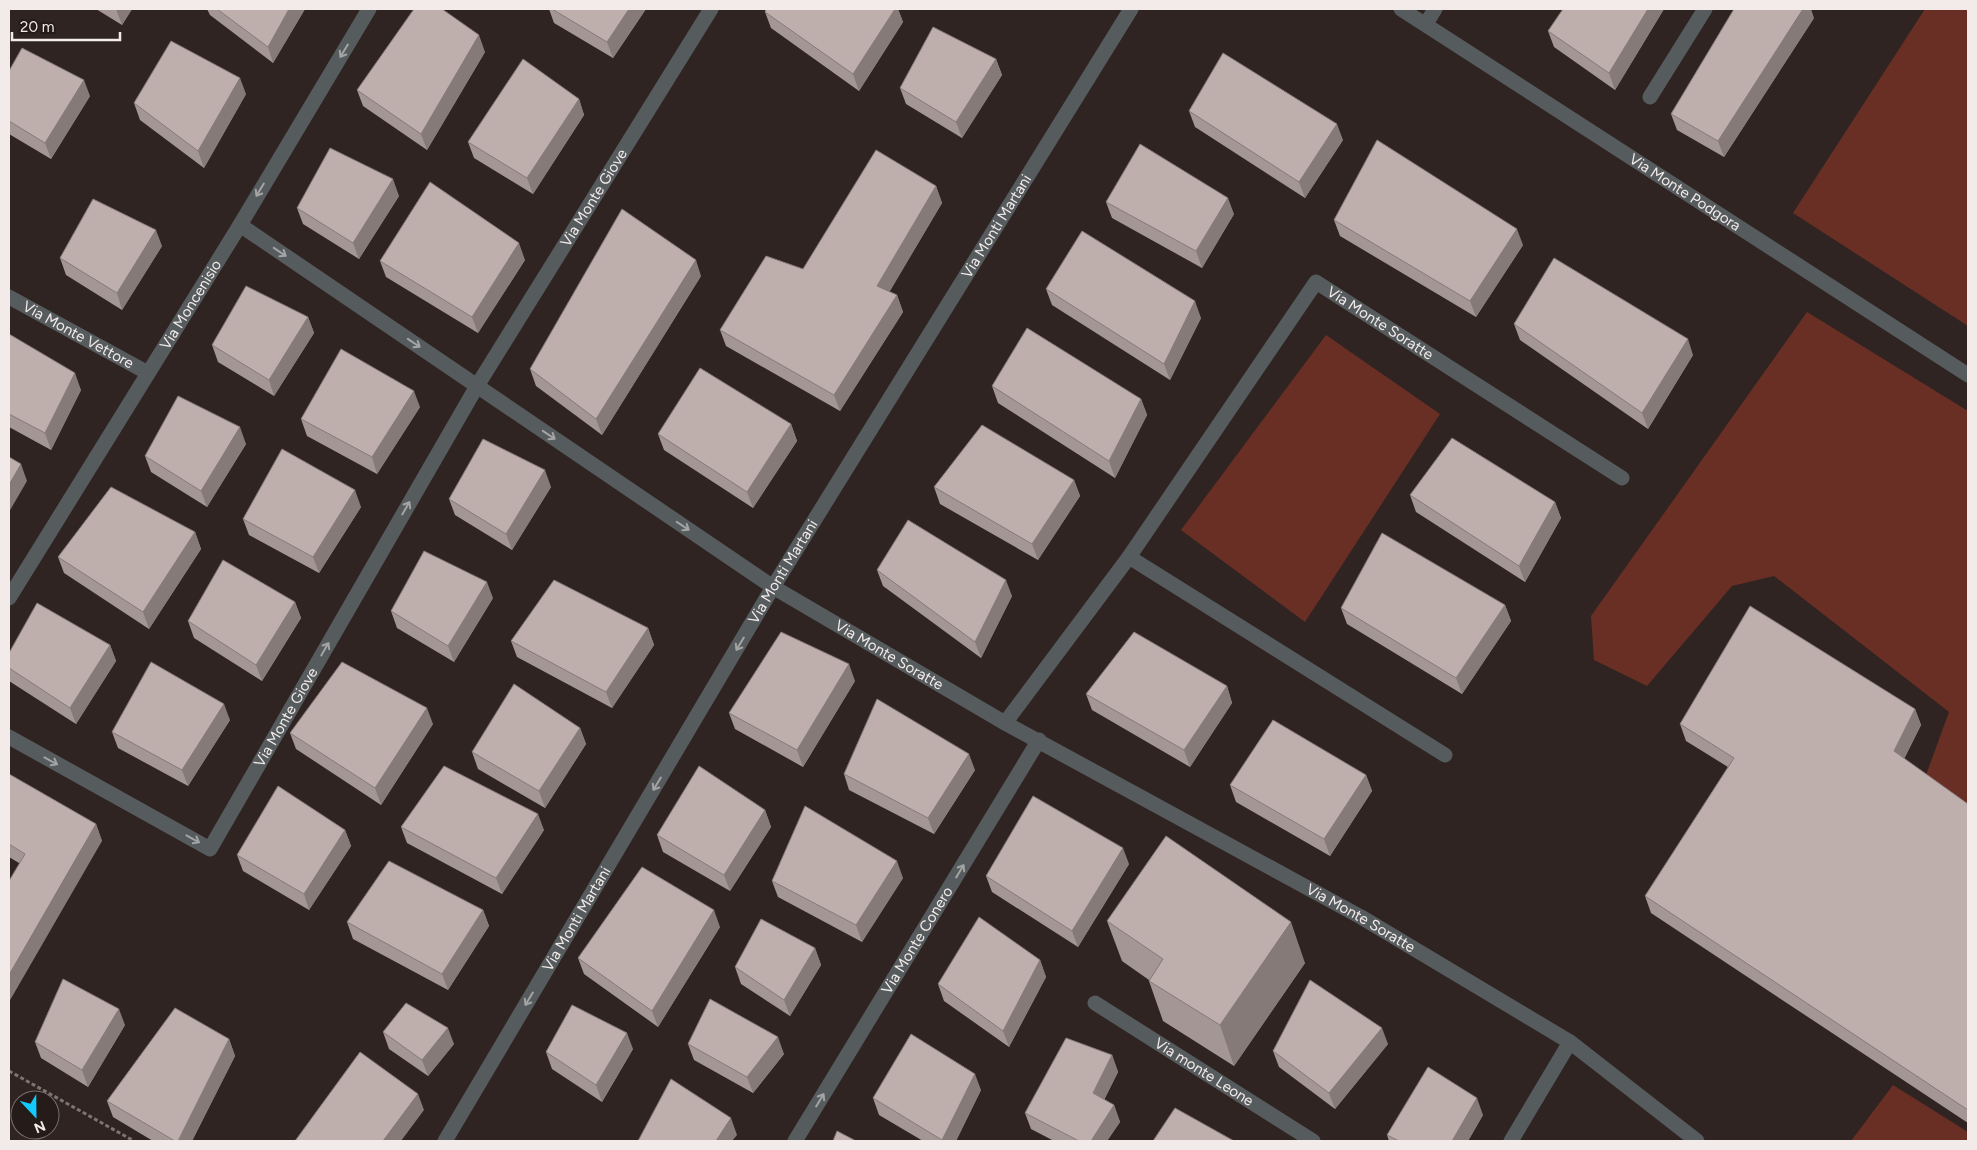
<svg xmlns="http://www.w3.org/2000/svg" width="1977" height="1150" font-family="Figtree,sans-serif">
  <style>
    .green { fill: #692f24 }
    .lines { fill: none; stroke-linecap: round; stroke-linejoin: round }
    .path { stroke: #7e7472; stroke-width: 3; stroke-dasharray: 4 2.5; stroke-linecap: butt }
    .minor { stroke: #565c5e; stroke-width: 15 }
    .wall { fill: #a39694 }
    .shaded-wall { fill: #857a78 }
    .building { fill: #beafac; stroke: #857a78 }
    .oneway { stroke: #a4a4a4 }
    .labels { text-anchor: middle; stroke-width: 5; stroke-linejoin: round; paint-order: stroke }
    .street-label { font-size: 15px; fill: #f3ebea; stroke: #251b19 }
  </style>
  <rect width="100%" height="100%" fill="#2f2422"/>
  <path class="green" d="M1925,9H1968V326L1793,213Z
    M1807,312L1968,411V804L1926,775L1949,712L1774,576L1732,586L1647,686L1594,660L1591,616Z
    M1326,335L1440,414L1305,622L1181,530Z
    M1893,1085L1968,1132V1141H1851Z"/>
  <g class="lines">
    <path class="path" d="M9,1071L134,1141"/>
    <g class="minor">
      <path id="s1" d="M1401,9L1968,375"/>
      <path d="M1426,24L1435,9"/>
      <path d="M1650,97L1705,9"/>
      <path id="s2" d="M240,225L773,587L1005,723L1361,917L1570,1042L1697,1141"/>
      <path id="s3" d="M9,297L148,373"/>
      <path d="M1129,557L1445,755"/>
      <path id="s4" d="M9,598L240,225L369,9"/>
      <path id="s5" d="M1005,723L1129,557L1316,282L1622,478"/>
      <path id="s6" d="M9,737L210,849L477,386L711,9"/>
      <path id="s7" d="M1095,1003L1313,1141"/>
      <path id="s8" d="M445,1141L773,587L1131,9"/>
      <path id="s9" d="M795,1141L1039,740"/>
      <path d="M1511,1141L1570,1042"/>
    </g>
  </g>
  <path class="wall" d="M96,9H132L122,25Z
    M207,9H305L273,63L210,15Z
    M549,9H646L613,58L554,23Z
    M766,9H898L903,22L859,91L771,28L765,12Z
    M1664,9L1615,90L1554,47L1548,31Z
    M1814,18L1724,157L1677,130L1671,114Z
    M485,52L427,150L363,106L357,90Z
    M996,59L1002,75L962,138L906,104L900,88Z
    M9,71L90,96L51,159L9,134Z
    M246,94L204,168L140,120L134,103Z
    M579,99L584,115L533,194L474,158L468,142Z
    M1189,111L1343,140L1305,198L1195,127Z
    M936,186L942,203L889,292L897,295L903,312L840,411L726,346L720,330L803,269Z
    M399,196L359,259L303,224L297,208Z
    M1106,202L1234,214L1202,268L1112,218Z
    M1334,220L1523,245L1476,317L1340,236Z
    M162,246L122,310L66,275L60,258Z
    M525,260L478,333L386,277L380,261Z
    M701,276L602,435L536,386L530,369Z
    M1046,289L1201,318L1170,380L1052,305Z
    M308,317L314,333L274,396L218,362L212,345Z
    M1514,324L1693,355L1648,429L1520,340Z
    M9,334L81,390L51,450L9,427Z
    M992,386L1141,399L1147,415L1115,478L998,403Z
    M420,407L377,474L307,436L301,419Z
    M791,424L797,441L753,508L664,450L658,434Z
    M246,444L207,507L151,472L145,456Z
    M1074,480L1080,496L1038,560L940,504L934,487Z
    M551,487L512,550L455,515L449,499Z
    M1410,495L1555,502L1561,518L1525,582L1416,512Z
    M361,507L319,573L249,535L243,519Z
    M195,532L201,549L149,629L64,573L58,557Z
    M877,570L1012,596L981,658L883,586Z
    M493,598L454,662L397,628L391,611Z
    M295,602L301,618L262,681L194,638L188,621Z
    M1505,605L1511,621L1462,694L1347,624L1341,608Z
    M648,628L654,645L612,708L517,657L511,641Z
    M110,645L116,661L76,724L9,681V653Z
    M855,681L803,767L735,729L729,713Z
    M1227,686L1232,703L1190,767L1092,710L1086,694Z
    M1915,709L1921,725L1904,759L1968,804V1123L1651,913L1645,896L1728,767L1686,741L1680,724Z
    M230,720L188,786L118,748L112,732Z
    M433,724L381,805L296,749L290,733Z
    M580,728L586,744L545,808L478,769L472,752Z
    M975,770L934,834L849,790L844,774Z
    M9,774L96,824L102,841L19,863L9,857Z
    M1366,775L1372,791L1330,856L1236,802L1230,785Z
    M765,810L771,827L730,891L663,852L657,835Z
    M401,827L544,830L502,894L407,843Z
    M345,830L351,846L309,910L243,871L237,855Z
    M1129,864L1078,947L992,892L986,876Z
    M903,878L862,942L778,897L772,881Z
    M483,910L489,926L448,990L353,939L347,922Z
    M1107,921L1305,963L1234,1066L1163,1021L1149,981V980L1122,961Z
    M720,927L658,1027L584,974L578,958Z
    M815,948L821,965L790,1016L741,984L735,967Z
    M1040,960L1046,977L1009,1047L944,1001L938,984Z
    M125,1025L88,1087L41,1058L35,1042Z
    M383,1032L454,1044L428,1076L389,1049Z
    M229,1039L235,1056L192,1141H153L113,1117L107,1101Z
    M688,1044L784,1054L753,1093L694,1060Z
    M1388,1044L1335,1109L1279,1067L1273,1051Z
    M633,1049L602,1102L552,1069L546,1052Z
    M1112,1055L1118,1072L1104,1100L1114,1105L1120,1122L1107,1141H1054L1031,1129L1025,1113Z
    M981,1090L956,1141H923L879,1115L873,1098Z
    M1483,1115L1468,1141H1389L1387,1135Z"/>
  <path class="shaded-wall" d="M116,9H132L122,25Z
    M289,9H305L273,63L268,47Z
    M629,9H646L613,58L607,42Z
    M895,9H898L903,22L859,91L853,74Z
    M1648,9H1664L1615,90L1609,73Z
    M1803,9H1811L1814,18L1724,157L1718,141Z
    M479,35L485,52L427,150L421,134Z
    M996,59L1002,75L962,138L956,122Z
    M240,78L246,94L204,168L198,151Z
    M84,80L90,96L51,159L45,143Z
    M579,99L584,115L533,194L527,178Z
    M1337,124L1343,140L1305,198L1299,182Z
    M393,179L399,196L359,259L353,243Z
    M936,186L942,203L883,303L877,286Z
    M1228,198L1234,214L1202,268L1196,251Z
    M1517,229L1523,245L1476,317L1470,301Z
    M156,230L162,246L122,310L117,293Z
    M519,243L525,260L478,333L472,317Z
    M696,260L701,276L602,435L596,419Z
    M897,295L903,312L840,411L834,395Z
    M1195,301L1201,318L1170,380L1164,364Z
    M308,317L314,333L274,396L269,380Z
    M1688,339L1693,355L1648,429L1642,413Z
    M75,373L81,390L51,450L45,433Z
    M414,391L420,407L377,474L372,457Z
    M1141,399L1147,415L1115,478L1109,461Z
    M791,424L797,441L753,508L747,492Z
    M240,427L246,444L207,507L201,491Z
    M21,464L27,481L9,512V485Z
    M545,470L551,487L512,550L506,534Z
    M1074,480L1080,496L1038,560L1032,544Z
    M355,490L361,507L319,573L313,557Z
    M1555,502L1561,518L1525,582L1519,566Z
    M195,532L201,549L149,629L143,612Z
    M1006,580L1012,596L981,658L975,642Z
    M487,582L493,598L454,662L448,646Z
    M295,602L301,618L262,681L256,665Z
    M1505,605L1511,621L1462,694L1456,678Z
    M648,628L654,645L612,708L606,692Z
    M110,645L116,661L76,724L70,708Z
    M849,664L855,681L803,767L797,750Z
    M1227,686L1232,703L1190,767L1184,750Z
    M224,704L230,720L188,786L182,770Z
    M427,708L433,724L381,805L375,788Z
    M1915,709L1921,725L1900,767L1894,751Z
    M580,728L586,744L545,808L539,791Z
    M969,754L975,770L934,834L928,818Z
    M1366,775L1372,791L1330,856L1324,839Z
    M765,810L771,827L730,891L724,875Z
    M538,814L544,830L502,894L496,878Z
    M96,824L102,841L9,1002V975Z
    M345,830L351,846L309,910L304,894Z
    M1123,848L1129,864L1078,947L1072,931Z
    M897,861L903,878L862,942L856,925Z
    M483,910L489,926L448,990L442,974Z
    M714,910L720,927L658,1027L652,1011Z
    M1291,922L1305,963L1234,1066L1220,1025Z
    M815,948L821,965L790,1016L784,1000Z
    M1040,960L1046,977L1009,1047L1003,1031Z
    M119,1009L125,1025L88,1087L82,1070Z
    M448,1028L454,1044L428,1076L422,1060Z
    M1382,1028L1388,1044L1335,1109L1329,1093Z
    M627,1033L633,1049L602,1102L596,1085Z
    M778,1037L784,1054L753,1093L747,1077Z
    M229,1039L235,1056L192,1141H178Z
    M1112,1055L1118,1072L1099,1110L1093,1093Z
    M975,1074L981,1090L956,1141H942V1140Z
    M418,1094L424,1110L401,1141H383Z
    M1477,1098L1483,1115L1468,1141H1452Z
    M1114,1105L1120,1122L1107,1141H1091Z
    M731,1118L737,1135L732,1141H716Z"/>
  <path class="building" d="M217,9H289L268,47Z
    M414,9H442L479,35L421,134L357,90Z
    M552,9H629L607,42Z
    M766,9H895L853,74L765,12Z
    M1563,9H1648L1609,73L1548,31Z
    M1734,9H1803L1718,141L1671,114Z
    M933,27L996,59L956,122L900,88Z
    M171,41L240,78L198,151L134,103Z
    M22,48L84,80L45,143L9,121V71Z
    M1223,53L1337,124L1299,182L1189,111Z
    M523,59L579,99L527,178L468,142Z
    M1377,140L1517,229L1470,301L1334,220Z
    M1140,144L1228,198L1196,251L1106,202Z
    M330,148L393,179L353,243L297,208Z
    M876,150L936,186L877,286L897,295L834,395L720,330L766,256L803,269Z
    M430,182L519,243L472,317L380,261Z
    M93,199L156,230L117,293L60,258Z
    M622,209L696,260L596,419L530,369Z
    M1082,231L1195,301L1164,364L1046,289Z
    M1554,258L1688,339L1642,413L1514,324Z
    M246,286L308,317L269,380L212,345Z
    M1027,328L1141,399L1109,461L992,386Z
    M9,334L75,373L45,433L9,414Z
    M341,349L414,391L372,457L301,419Z
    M700,368L791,424L747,492L658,434Z
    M178,396L240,427L201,491L145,456Z
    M982,425L1074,480L1032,544L934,487Z
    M1452,438L1555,502L1519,566L1410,495Z
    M483,439L545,470L506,534L449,499Z
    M282,449L355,490L313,557L243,519Z
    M9,457L21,464L9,485Z
    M111,487L195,532L143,612L58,557Z
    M908,520L1006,580L975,642L877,570Z
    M1382,533L1505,605L1456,678L1341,608Z
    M424,551L487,582L448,646L391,611Z
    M223,560L295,602L256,665L188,621Z
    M554,580L648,628L606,692L511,641Z
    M37,603L110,645L70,708L9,668V653Z
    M1750,606L1915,709L1894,751L1968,804V1110L1645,896L1734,758L1680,724Z
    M781,632L849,664L797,750L729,713Z
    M1134,632L1227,686L1184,750L1086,694Z
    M151,662L224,704L182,770L112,732Z
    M342,662L427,708L375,788L290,733Z
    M514,684L580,728L539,791L472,752Z
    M877,699L969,754L928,818L844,774Z
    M1273,720L1366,775L1324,839L1230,785Z
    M444,766L538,814L496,878L401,827Z
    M699,766L765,810L724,875L657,835Z
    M9,774L96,824L9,975V881L25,854L9,844Z
    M278,786L345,830L304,894L237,855Z
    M1033,796L1123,848L1072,931L986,876Z
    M805,806L897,861L856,925L772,881Z
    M1166,836L1291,922L1220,1025L1149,981L1163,959L1107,921Z
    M389,861L483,910L442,974L347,922Z
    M642,867L714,910L652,1011L578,958Z
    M979,917L1040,960L1003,1031L938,984Z
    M761,919L815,948L784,1000L735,967Z
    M63,979L119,1009L82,1070L35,1042Z
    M1310,980L1382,1028L1329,1093L1273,1051Z
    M710,999L778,1037L747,1077L688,1044Z
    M406,1003L448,1028L422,1060L383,1032Z
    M572,1005L627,1033L596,1085L546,1052Z
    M175,1008L229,1039L178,1141H175L107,1101Z
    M911,1034L975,1074L942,1140L873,1098Z
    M1066,1038L1112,1055L1093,1093L1114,1105L1091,1141H1079L1025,1113Z
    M360,1052L418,1094L383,1141H295Z
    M1428,1067L1477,1098L1452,1141H1399L1387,1135Z
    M671,1079L731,1118L716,1141H638Z
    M1175,1108L1234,1141H1153Z
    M837,1131L856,1141H833Z"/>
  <defs><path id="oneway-shaft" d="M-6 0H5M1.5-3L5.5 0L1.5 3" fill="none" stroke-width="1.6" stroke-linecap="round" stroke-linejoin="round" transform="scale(1.25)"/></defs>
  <g class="oneway">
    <use href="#oneway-shaft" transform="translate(344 51) rotate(121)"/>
    <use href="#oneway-shaft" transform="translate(260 190) rotate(121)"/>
    <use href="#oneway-shaft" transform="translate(280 252) rotate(34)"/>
    <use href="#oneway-shaft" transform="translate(414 343) rotate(34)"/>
    <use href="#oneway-shaft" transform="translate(549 435) rotate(34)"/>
    <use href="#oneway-shaft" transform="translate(406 508) rotate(-60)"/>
    <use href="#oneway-shaft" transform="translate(683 526) rotate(34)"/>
    <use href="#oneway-shaft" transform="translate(740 644) rotate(121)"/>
    <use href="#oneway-shaft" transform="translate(325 649) rotate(-60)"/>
    <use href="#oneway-shaft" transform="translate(51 761) rotate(29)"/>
    <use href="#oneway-shaft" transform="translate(657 784) rotate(121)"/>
    <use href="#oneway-shaft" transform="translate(193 839) rotate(29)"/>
    <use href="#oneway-shaft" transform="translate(960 871) rotate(-59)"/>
    <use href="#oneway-shaft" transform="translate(529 999) rotate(121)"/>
    <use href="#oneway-shaft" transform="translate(820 1100) rotate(-59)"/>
  </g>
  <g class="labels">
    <g class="street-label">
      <text dy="5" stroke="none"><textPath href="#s1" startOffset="338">Via Monte Podgora</textPath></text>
      <text dy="5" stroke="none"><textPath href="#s6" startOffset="986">Via Monte Giove</textPath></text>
      <text dy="5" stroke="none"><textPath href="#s8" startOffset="1068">Via Monti Martani</textPath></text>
      <text dy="5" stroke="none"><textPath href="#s4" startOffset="345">Via Moncenisio</textPath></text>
      <text dy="5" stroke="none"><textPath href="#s5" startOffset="616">Via Monte Soratte</textPath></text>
      <text dy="5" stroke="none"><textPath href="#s3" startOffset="79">Via Monte Vettore</textPath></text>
      <text dy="5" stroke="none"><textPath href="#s8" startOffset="662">Via Monti Martani</textPath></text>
      <text dy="5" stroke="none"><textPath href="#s2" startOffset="779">Via Monte Soratte</textPath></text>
      <text dy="5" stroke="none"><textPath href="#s6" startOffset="382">Via Monte Giove</textPath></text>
      <text dy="5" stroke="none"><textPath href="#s2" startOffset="1319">Via Monte Soratte</textPath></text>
      <text dy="5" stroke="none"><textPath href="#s8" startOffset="258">Via Monti Martani</textPath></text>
      <text dy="5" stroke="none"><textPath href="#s9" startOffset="235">Via Monte Conero</textPath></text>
      <text dy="5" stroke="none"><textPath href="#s7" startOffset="129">Via monte Leone</textPath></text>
    </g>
  </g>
  <rect width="1977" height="1150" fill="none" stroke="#f3ebea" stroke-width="20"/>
  <g transform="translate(35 1115) rotate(158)"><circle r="24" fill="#251b19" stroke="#776e6d"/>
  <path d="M0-4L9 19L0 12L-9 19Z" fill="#14cafb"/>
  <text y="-8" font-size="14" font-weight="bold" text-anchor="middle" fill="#f3ebea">N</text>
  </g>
  <path d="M12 32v8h108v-8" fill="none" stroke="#f3ebea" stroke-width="2.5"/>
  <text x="20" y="32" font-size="15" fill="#f3ebea" stroke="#251b19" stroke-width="4" paint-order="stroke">20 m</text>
</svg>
